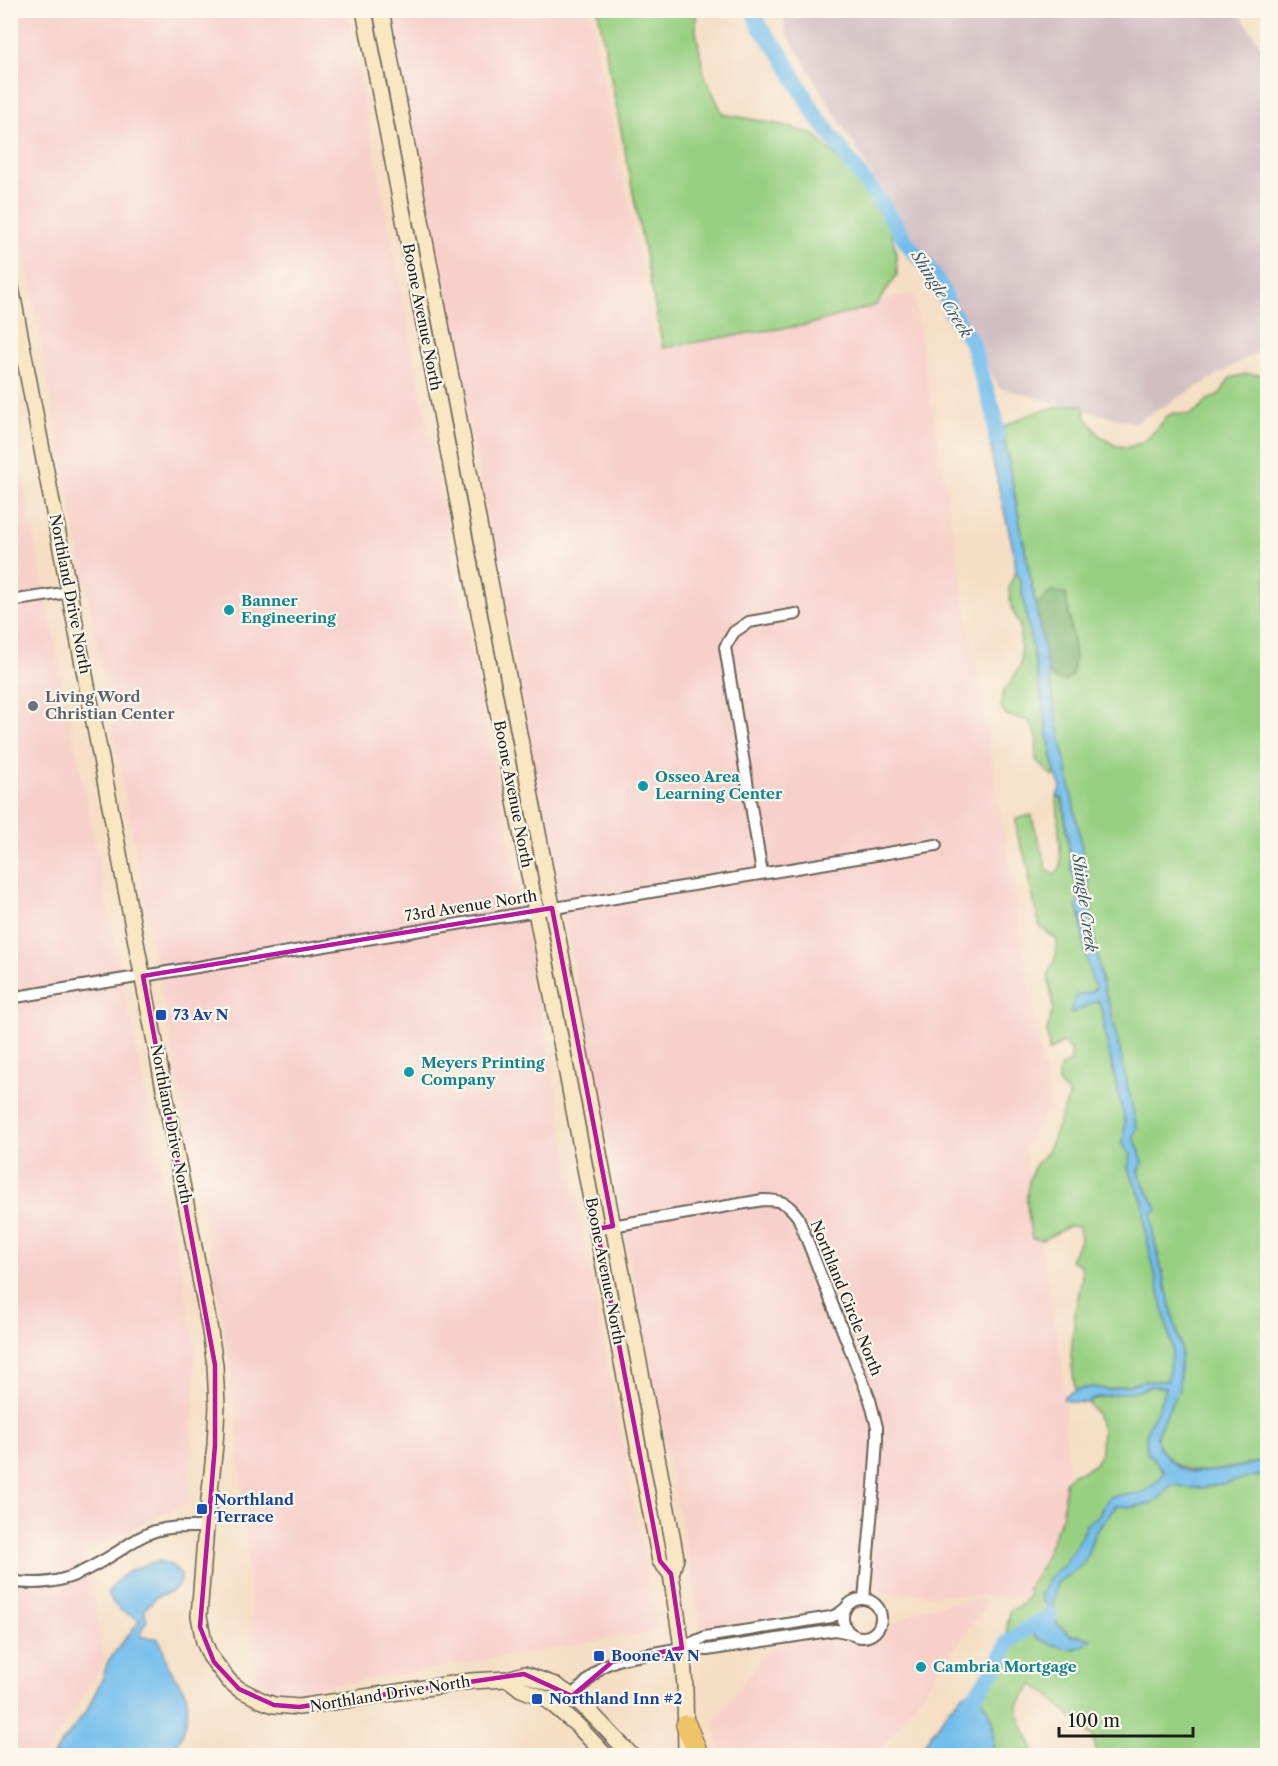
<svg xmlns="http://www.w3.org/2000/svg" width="1278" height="1766" font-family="'Libre Caslon Text',serif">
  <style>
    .built { fill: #f7d0ca }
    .industrial { fill: #d2bec2 }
    .green { fill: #98d082; stroke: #5a764f; stroke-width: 1.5 }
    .forest { fill: #7ab270; stroke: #4b6746; stroke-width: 1.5 }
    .water { fill: #72bdec; stroke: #476c84; stroke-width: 1.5 }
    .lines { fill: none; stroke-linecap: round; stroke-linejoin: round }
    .river { stroke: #72bdec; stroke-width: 16 }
    .street-casing { stroke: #686057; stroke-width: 14 }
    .secondary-casing { stroke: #686057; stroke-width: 18 }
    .highway-casing { stroke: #686057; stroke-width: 22 }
    .street { stroke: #fff; stroke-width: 10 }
    .secondary { stroke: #f9e7c3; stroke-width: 15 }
    .highway { stroke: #efc469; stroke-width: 20 }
    .rail-casing { stroke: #1c1c1c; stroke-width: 5 }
    .rail { stroke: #fbf7ec; stroke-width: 3; stroke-dasharray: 9; stroke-linecap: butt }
    .marked { fill: none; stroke: #b5179e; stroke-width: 4.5; stroke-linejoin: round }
    .culture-dot { fill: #0f9aa8; stroke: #fbf7ec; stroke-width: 2 }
    .worship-dot { fill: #6b7280; stroke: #fbf7ec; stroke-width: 2 }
    .transit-dot { fill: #1a4fb4; stroke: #fbf7ec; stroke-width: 2 }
    .labels { text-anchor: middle; stroke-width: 4.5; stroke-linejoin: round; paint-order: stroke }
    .street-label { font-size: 15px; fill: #1c1c1c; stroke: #fbf7ec }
    .culture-label { font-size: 15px; font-weight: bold; fill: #0d838f; stroke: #fbf7ec; text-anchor: start }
    .worship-label { font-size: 15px; font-weight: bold; fill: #5b616d; stroke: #fbf7ec; text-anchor: start }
    .transit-label { font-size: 15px; font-weight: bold; fill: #164399; stroke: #fbf7ec; text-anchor: start }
    .water-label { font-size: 16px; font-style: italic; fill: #3e5c6f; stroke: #fbf7ec }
  </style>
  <rect width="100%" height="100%" fill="#fbf7ec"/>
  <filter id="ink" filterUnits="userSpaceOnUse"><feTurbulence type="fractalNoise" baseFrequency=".0167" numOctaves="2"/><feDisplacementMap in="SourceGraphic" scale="12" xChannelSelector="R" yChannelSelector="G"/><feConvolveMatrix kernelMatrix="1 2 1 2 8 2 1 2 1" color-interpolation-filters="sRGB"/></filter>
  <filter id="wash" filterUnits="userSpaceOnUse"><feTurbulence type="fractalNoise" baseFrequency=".008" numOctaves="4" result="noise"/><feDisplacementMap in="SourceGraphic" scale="24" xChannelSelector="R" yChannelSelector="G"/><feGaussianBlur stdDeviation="1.35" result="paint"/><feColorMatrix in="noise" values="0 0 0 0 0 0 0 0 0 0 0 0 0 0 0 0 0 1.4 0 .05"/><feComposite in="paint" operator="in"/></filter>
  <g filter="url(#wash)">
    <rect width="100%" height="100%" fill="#f5dec4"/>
    <path class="built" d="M10,11H347L526,933L658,1631L284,1693L256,1680L237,1422L221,1310L11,184Z
      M390,11H590L656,344L913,294L1050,1105L1024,1149L1062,1364L1070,1508L1023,1598L844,1591L825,1609L701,1628Z
      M10,417L196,1348L189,1502L85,1551L104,1663L45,1756L10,1755Z
      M985,1598L986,1605L877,1755H720L714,1722L765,1652L786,1643L831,1635H839L857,1644L869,1643L875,1640L886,1628L923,1608Z"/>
    <path class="industrial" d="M782,11H1238L1267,55V346L1135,423L1000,388L786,32Z"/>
    <path class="green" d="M598,11H696V32L704,74L723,114L783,125L814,135L850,170L890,228L896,251L897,275L876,305L807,325L749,333L663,348Z
      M1246,374L1267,375V1460C1227,1468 1178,1489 1156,1440L1181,1348L1153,1235L1152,1212L1158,1210L1140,1178L1139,1149L1133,1137L1111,1011L1101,979L1091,915L1092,901L1047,670L1055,679L1065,681L1072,675L1052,591L1036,606L1002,428C1028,413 1052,405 1082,405L1087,419L1101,437L1116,446L1129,447L1143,442L1159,427L1166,417L1173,413L1190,415L1200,409L1207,400L1220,394L1230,378Z
      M1016,571L1020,580L1055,773L1053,777L1036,760L1037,736L1029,721L1006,715L1001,706L1004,689L1008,687L1021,664L1020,625L1011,607L1009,587Z
      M1057,796L1062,799L1072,871L1079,888L1080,914L1096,989L1089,993L1072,1013L1098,1000L1103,1013L1105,1034L1125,1122L1123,1144L1132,1155L1128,1168L1143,1202L1146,1235L1172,1347V1355L1167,1381H1146L1108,1390L1093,1387L1075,1390L1071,1356L1075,1313L1082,1276L1081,1265L1070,1260L1081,1239L1079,1227L1069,1226L1043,1240L1032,1239C1028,1216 1022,1188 1035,1166C1038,1161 1044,1157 1047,1152C1056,1135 1061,1114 1070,1096L1058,1083L1060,1067L1071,1062V1050L1063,1043L1049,1051L1047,1032L1053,1008L1048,973L1055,960L1057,940L1040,927L1030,885L1029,868L1017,834L1016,819L1031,815L1047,869L1054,875L1061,867Z
      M1150,1386L1166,1387L1158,1409L1149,1425L1146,1435L1147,1452L1164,1471L1162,1477L1149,1489L1138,1495H1128L1102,1508L1099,1515L1086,1525L1076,1547L1068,1557L1067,1563L1050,1577L1041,1594L1042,1600L1048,1605L1046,1614L1029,1622L1008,1638L1007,1627L1010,1610L1021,1605L1031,1593L1027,1590L1040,1569L1063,1514L1065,1482L1073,1474L1084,1471L1095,1464L1101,1452L1102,1429L1096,1413L1088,1403C1104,1392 1131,1394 1150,1386Z
      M1267,1474V1755L1150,1756L1147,1753L1096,1754L1093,1737L1045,1692L1032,1684L1018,1705L1021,1723L1032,1745L1033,1755H993V1720L982,1702L983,1692L992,1685L1005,1661L1011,1646L1033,1629L1036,1638L1061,1647L1075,1650L1086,1637L1070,1635L1057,1624L1053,1602L1057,1583L1088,1554L1094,1534L1116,1506L1134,1507L1158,1500L1170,1486L1175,1485L1189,1488H1202Z"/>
    <path class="forest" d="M1052,591L1066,594L1075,656L1072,675L1065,681L1055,679L1047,670L1036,606Z"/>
    <path class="water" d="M997,416L1002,428C1032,586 1061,743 1092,901L1091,915L1101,979L1111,1011L1137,1128L1133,1137L1139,1149L1143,1164L1139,1171L1140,1178L1158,1210L1152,1213L1153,1235L1181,1348L1179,1389L1157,1434C1156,1443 1159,1448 1166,1455C1170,1459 1174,1465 1179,1468C1200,1479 1245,1465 1267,1460V1474L1202,1488H1189L1175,1485L1170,1486L1158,1500L1151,1503L1134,1507L1116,1506L1094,1534L1088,1554L1083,1564L1057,1583L1053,1602L1057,1624L1070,1635L1092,1639C1074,1657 1057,1646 1036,1638L1029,1622L1046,1614L1048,1605L1042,1600L1041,1594L1050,1577L1067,1563L1068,1557L1076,1547L1086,1525L1099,1515L1109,1497C1128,1490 1138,1501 1155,1483C1160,1479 1162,1477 1164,1471L1147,1452L1146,1435L1149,1425L1158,1409L1166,1387L1150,1386L1141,1390L1095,1398L1088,1403L1072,1402L1063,1399L1064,1396L1075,1390L1093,1387L1108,1390L1146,1381H1167L1172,1355V1347L1146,1235L1143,1202L1128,1168L1131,1155L1123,1144L1125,1122L1105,1034L1103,1013L1098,1000L1071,1014L1072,1006L1077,995L1089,993L1096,988C1085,969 1084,936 1080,914L1076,907L1080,897L1072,871L1063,799L1057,796L1061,787L1055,773L1020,580L1016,571L1014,553L993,462L989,429Z
      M160,1561L171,1565L181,1575L180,1584L170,1592L156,1597L144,1610L147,1620L141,1631L142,1637L157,1638C165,1647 164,1657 169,1667C173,1676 184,1687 186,1695C190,1710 185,1741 170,1750C155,1759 135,1747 121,1756L53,1755L87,1710L103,1677L108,1661L140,1620C124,1612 114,1610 108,1592C122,1571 137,1566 160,1561Z
      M965,1693C997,1702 994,1729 993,1755H916L955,1702Z"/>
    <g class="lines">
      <path class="river" d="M753,10L759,26L781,54L814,113L884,207L909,246L927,266L944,292L950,310L972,342L980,372L995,416L996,440
        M965,1756L971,1743L974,1696L999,1664L1008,1642L1034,1624L1047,1620L1050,1615"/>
    </g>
  </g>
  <g filter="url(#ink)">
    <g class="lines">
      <defs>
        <path id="street" d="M10,601L70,592
          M762,873L725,647L734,632L749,622L796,614
          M10,998L936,845
          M606,1227L763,1200C781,1200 787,1202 798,1217L870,1400L877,1427V1440L874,1486L864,1599
          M10,1581C56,1589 82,1574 119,1551C130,1543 142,1535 155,1531C172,1526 189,1527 206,1527
          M843 1618a19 19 0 1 1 38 0a19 19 0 1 1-38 0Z
          M682,1647L705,1637L831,1617L838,1614L846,1608
          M559,1710L596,1672L603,1666L620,1659L682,1648L707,1650L835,1630L850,1633"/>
        <path id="secondary" d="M364,10L660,1561L671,1574
          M381,10L670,1525L676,1558L671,1574L682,1648L685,1687L686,1756
          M10,282L209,1325L215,1365L217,1406L215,1445L206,1527L199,1616L204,1642L210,1656L229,1681L239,1689L263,1701L274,1705L299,1707L471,1681L508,1679L524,1674L555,1685L572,1696L591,1713L632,1756
          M508,1679L521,1689L546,1699L577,1725L606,1756"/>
        <path id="highway" d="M686,1725L699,1756"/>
      </defs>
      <use href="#street" class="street-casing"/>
      <use href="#secondary" class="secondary-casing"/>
      <use href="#highway" class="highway-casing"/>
      <use href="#street" class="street"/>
      <use href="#secondary" class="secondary"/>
      <use href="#highway" class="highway"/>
      <defs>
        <path id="rail" d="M1255,10L1268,29"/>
      </defs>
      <use href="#rail" class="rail-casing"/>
      <use href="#rail" class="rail"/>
    </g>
  </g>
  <path class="marked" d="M552,908L613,1226L597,1229L660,1561L671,1574L682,1648L612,1662L572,1696L524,1674L299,1707L274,1705L239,1689L214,1662L200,1627L215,1445V1365L143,976Z"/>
  <g class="culture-dot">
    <circle cx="229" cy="610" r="6"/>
    <circle cx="643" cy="786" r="6"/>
    <circle cx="409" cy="1072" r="6"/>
    <circle cx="921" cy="1667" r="6"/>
  </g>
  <circle class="worship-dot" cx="33" cy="706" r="6"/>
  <g class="transit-dot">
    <rect x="155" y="1009" width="12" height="12" rx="3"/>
    <rect x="196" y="1503" width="12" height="12" rx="3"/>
    <rect x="593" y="1650" width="12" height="12" rx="3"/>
    <rect x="531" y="1693" width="12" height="12" rx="3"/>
  </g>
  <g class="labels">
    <g class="street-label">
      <text transform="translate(422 317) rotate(79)" y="5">Boone Avenue North</text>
      <text transform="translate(70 594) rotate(79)" y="5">Northland Drive North</text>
      <text transform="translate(513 794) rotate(79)" y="5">Boone Avenue North</text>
      <text transform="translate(471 906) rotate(-9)" y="5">73rd Avenue North</text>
      <text transform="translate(171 1124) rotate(79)" y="5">Northland Drive North</text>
      <text transform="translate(605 1271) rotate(79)" y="5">Boone Avenue North</text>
      <text transform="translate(846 1298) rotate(68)" y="5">Northland Circle North</text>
      <text transform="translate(390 1694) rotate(-9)" y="5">Northland Drive North</text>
    </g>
    <g class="culture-label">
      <text x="241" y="606">Banner<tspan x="241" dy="17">Engineering</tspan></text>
      <text x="655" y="782">Osseo Area<tspan x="655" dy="17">Learning Center</tspan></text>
      <text x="421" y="1068">Meyers Printing<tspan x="421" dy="17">Company</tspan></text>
      <text x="933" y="1672">Cambria Mortgage</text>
    </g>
    <g class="worship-label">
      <text x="45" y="702">Living Word<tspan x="45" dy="17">Christian Center</tspan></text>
    </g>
    <g class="transit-label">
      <text x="173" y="1020">73 Av N</text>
      <text x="214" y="1505">Northland<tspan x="214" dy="17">Terrace</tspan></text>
      <text x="611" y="1661">Boone Av N</text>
      <text x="549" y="1704">Northland Inn #2</text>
    </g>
    <g class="water-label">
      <text transform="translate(942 294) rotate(58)" y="6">Shingle Creek</text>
      <text transform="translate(1085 903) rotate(82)" y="6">Shingle Creek</text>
    </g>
  </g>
  <rect width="1278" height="1766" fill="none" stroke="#fbf7ec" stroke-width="36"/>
  <path d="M1059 1727v9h134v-9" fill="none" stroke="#1c1c1c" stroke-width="3"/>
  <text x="1068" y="1727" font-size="18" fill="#1c1c1c" stroke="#fbf7ec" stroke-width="4.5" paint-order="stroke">100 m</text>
</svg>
